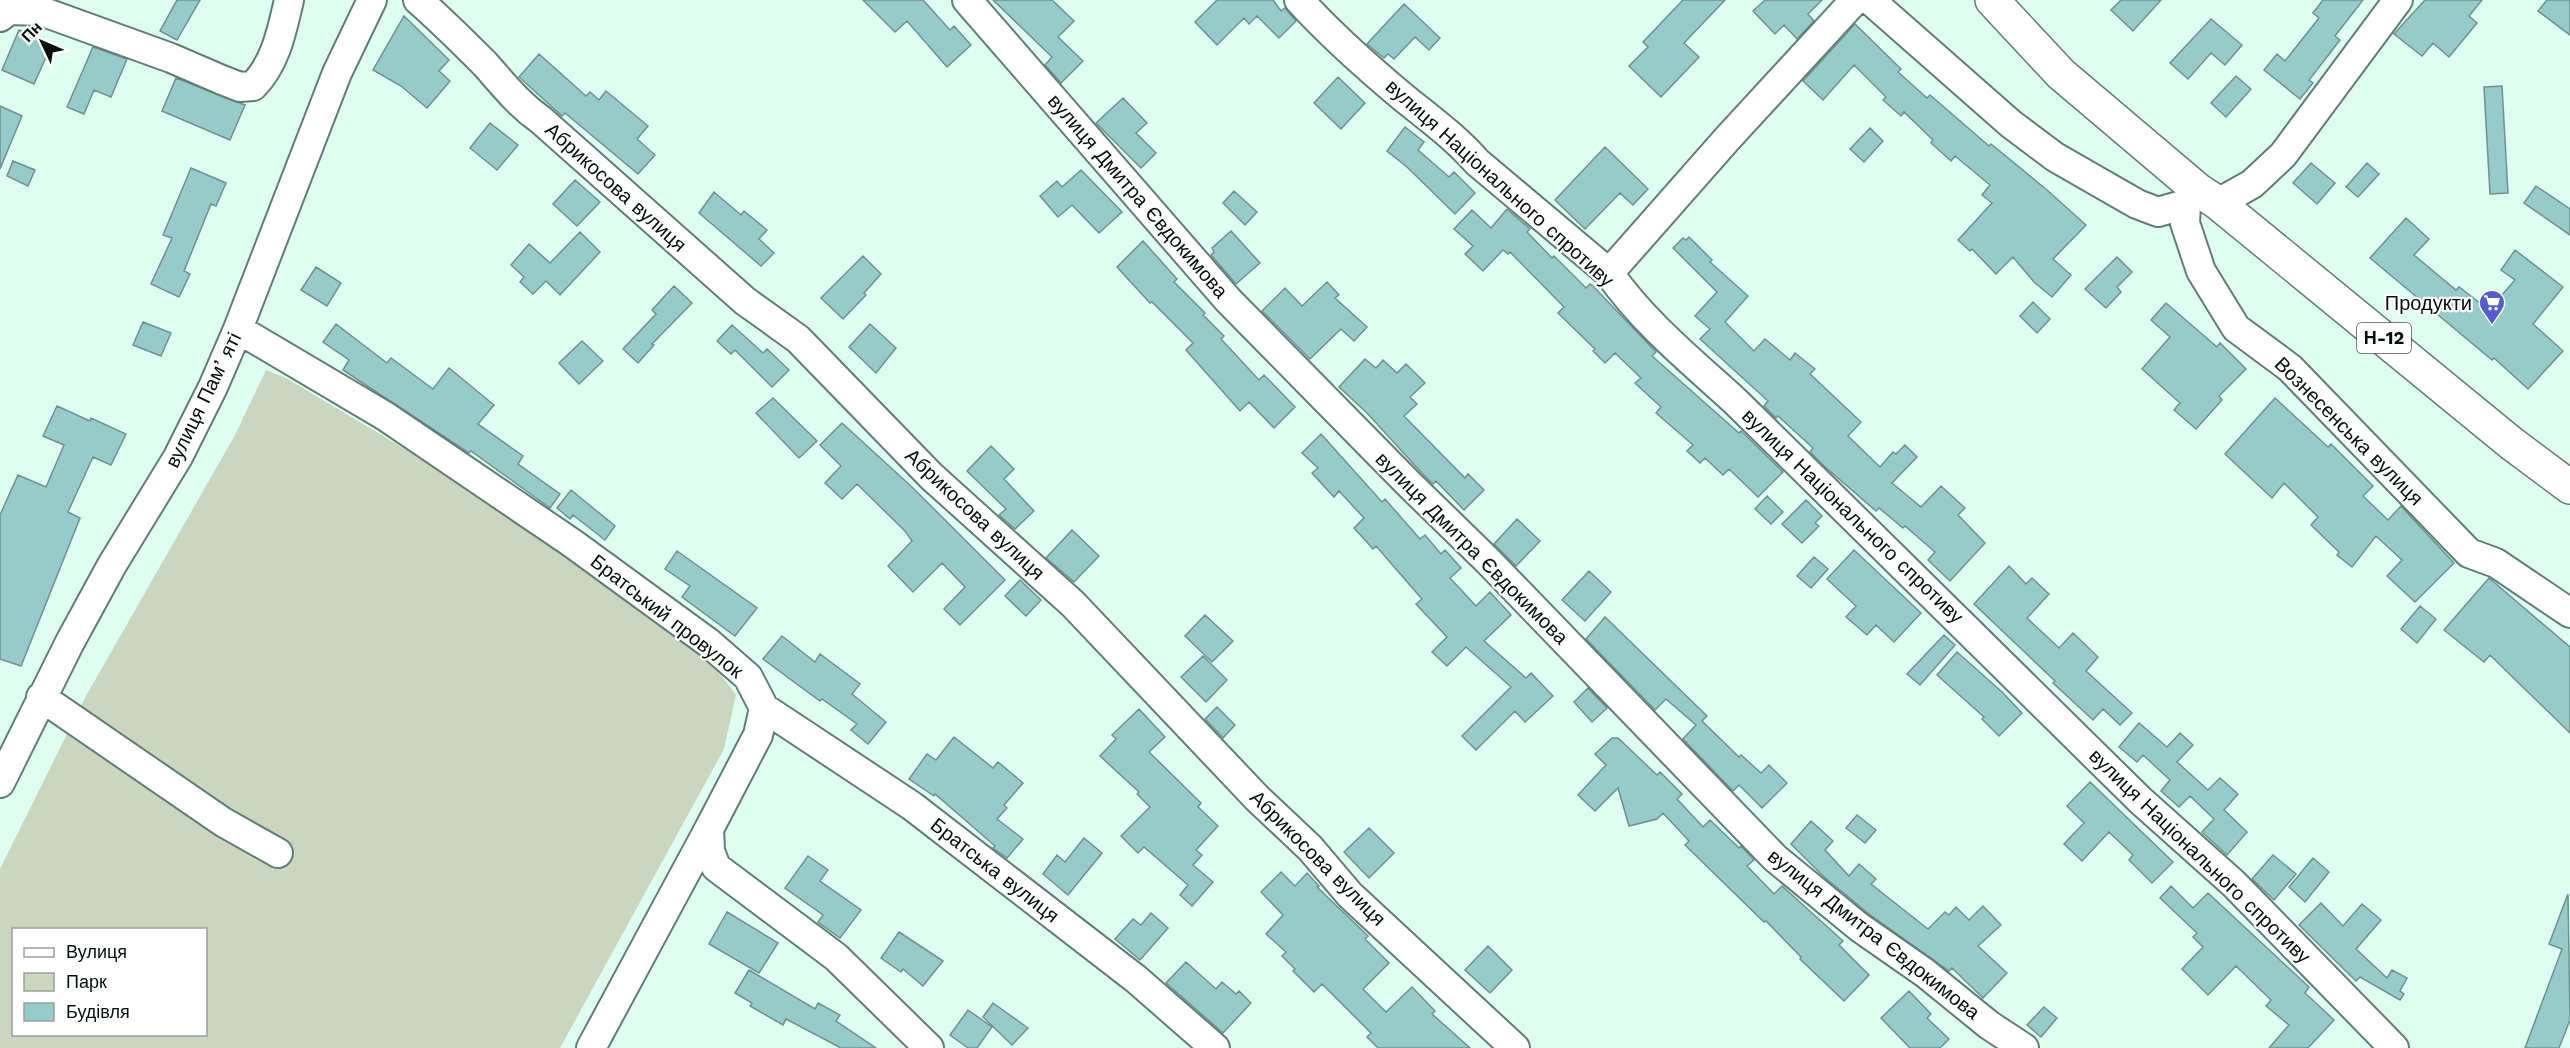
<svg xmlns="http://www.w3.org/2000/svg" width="2570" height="1048" font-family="'Work Sans',sans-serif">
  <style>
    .green { fill: #cad6be; fill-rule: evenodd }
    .building { fill: #95ccc9; stroke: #6f918f; stroke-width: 1.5 }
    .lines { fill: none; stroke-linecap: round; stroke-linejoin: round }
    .minor-casing { stroke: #617e74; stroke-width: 32 }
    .major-casing { stroke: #617e74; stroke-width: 36 }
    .minor { stroke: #fff; stroke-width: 28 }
    .major { stroke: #fff; stroke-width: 33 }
    .labels { text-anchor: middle; stroke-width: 4.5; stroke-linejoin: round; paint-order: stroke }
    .shield { fill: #fff; stroke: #4f5754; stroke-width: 1.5 }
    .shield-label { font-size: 18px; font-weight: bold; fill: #040f0b }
    .street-label { font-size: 20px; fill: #040f0b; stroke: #fff }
    .poi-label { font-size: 20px; fill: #040f0b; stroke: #fff; text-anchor: end }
  </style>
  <rect width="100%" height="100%" fill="#ddfef1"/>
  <path class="green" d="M266,370L286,378L408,451L500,511L605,575L704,652L736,695L724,749L560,1048H0V869L86,696L235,435ZM14,930H206V1034H14Z"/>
  <path class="building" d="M177,0H200L177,40L160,31Z
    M863,0H923L950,30L954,26L971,45L947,67L907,21L895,32Z
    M993,0H1052L1074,21L1058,37L1083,61L1061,83L1045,65L1052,57Z
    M1217,0H1273L1281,11L1285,8L1296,21L1279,38L1257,16L1249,24L1244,18L1217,45L1195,22Z
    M1683,0H1725L1684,43L1699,57L1661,97L1629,66L1648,47L1643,42Z
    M1765,0H1822L1808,14L1814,21L1797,39L1784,25L1775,34L1753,11Z
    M2121,0H2161L2133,31L2111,10Z
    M2323,0H2363L2335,36L2340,40L2309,80L2313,83L2300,99L2264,70L2277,54L2285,61L2319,18L2313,13Z
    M2425,0H2482L2469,16L2477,23L2449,57L2433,43L2422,56L2394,34Z
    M2547,0H2570V35L2538,11Z
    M1404,4L1440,38L1429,50L1415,37L1394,59L1388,54L1384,58L1367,44Z
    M404,16L449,60L439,71L450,81L427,108L401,86L373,70Z
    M2211,19L2242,45L2225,65L2211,53L2188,79L2170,63Z
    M1855,24L1901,69L1898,72L1927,98L1930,95L1989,146L1991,144L2047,190L2086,225L2053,259L2071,275L2052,297L2034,282L2013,257L1996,274L1972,249L1970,251L1958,240L1992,203L1982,195L1990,185L1955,156L1951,161L1931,143L1933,140L1904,112L1901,116L1883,100L1886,97L1854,65L1823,100L1803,81Z
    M19,30L52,44L34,84L2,70Z
    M93,47L127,59L111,97L94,90L84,114L67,107Z
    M539,54L586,96L590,92L599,100L606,91L648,126L637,139L655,155L638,174L565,113L562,116L519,77Z
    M2236,76L2251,89L2226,117L2211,103Z
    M1338,77L1365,103L1341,129L1314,103Z
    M176,78L245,105L230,140L162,111Z
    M2502,86L2508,193L2490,194L2484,87Z
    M1123,98L1147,123L1136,133L1156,153L1141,168L1096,123Z
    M0,106L22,116L0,169Z
    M490,123L518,145L497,170L470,148Z
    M1405,127L1424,142L1418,150L1449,177L1454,172L1475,193L1455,214L1407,167L1387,151Z
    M1870,128L1883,141L1864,162L1850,149Z
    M1605,147L1648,189L1633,205L1620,193L1585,229L1555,200Z
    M13,161L35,170L28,186L7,176Z
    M2311,163L2335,183L2317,204L2293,183Z
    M2367,163L2379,174L2358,197L2346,187Z
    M191,168L226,183L216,206L211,204L184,271L190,274L179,297L151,284L172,238L163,235Z
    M1081,170L1122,212L1099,233L1072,205L1058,217L1040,196L1057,181L1062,187Z
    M575,180L600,202L577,226L553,204Z
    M2536,186L2570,209V235L2524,203Z
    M1234,191L1257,212L1245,225L1223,203Z
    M714,192L741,215L744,211L767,230L759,239L774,253L761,266L699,213Z
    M1507,209L1530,229L1527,232L1552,258L1554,256L1586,288L1590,284L1593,286L1656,352L1652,356L1739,433L1741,431L1783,472L1758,497L1729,469L1723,475L1705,458L1700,463L1687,451L1693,445L1656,413L1661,407L1635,383L1641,378L1615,353L1605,363L1593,351L1595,349L1558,313L1564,307L1510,252L1508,254L1503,250L1483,271L1465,254L1473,246L1454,229L1472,210L1491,228Z
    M2406,218L2429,239L2414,255L2456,290L2459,287L2489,310L2515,280L2501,270L2515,250L2563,287L2533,324L2563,351L2528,389L2494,358L2492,360L2370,258Z
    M1231,231L1260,263L1236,284L1211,255L1214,252L1212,248Z
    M580,232L600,252L560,295L546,281L533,294L520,282L524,277L511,265L529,244L550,263Z
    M1689,237L1712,260L1710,262L1748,296L1725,322L1754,351L1765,339L1790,360L1795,353L1815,369L1810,374L1861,422L1848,436L1880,467L1893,452L1896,454L1905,445L1917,457L1892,483L1921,507L1941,486L1965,508L1958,515L1985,543L1950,581L1928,560L1935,552L1905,526L1903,528L1879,508L1876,511L1824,466L1810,452L1813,448L1778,416L1776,418L1764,406L1768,401L1700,339L1710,329L1695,316L1717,292L1673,248L1683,238L1686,240Z
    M1143,241L1177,279L1174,282L1205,313L1203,315L1224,336L1221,339L1259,380L1264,375L1295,407L1274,428L1249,402L1240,411L1186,350L1193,343L1152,302L1150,303L1117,267Z
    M863,256L881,274L864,293L866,295L843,319L821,298Z
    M2117,257L2132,272L2117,287L2121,292L2106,308L2085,289Z
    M316,267L341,283L327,306L301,290Z
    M1327,282L1339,295L1335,298L1367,327L1354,341L1341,329L1310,359L1262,311L1285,288L1302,306Z
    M674,286L692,303L652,344L654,345L638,363L623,349L656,314L652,310Z
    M2033,302L2050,319L2037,333L2020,316Z
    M2166,303L2217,347L2220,343L2246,369L2219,396L2222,400L2196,429L2174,410L2180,403L2142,369L2170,337L2151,320Z
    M143,322L171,333L161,356L133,345Z
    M336,324L387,363L391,358L433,389L449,368L494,405L478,424L523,456L518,464L560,494L550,508L471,451L469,453L343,370L349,360L323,342Z
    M870,324L896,348L876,373L849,347Z
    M732,325L763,353L767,349L789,370L772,387L735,350L731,354L717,341Z
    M582,341L603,361L579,384L559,363Z
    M1365,359L1376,368L1383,360L1397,373L1406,364L1425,383L1410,397L1417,404L1404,416L1465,478L1468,474L1484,490L1464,510L1436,481L1433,484L1420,471L1367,413L1339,387Z
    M773,398L817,441L799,458L756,413Z
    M2275,398L2328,447L2331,444L2373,486L2363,496L2388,520L2401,506L2454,563L2415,602L2387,576L2402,560L2376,536L2352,567L2337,555L2339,552L2311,525L2318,517L2284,483L2272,498L2225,454Z
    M57,406L90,421L91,418L126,434L111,465L93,457L68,512L80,518L21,666L0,659V515L18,475L46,487L64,445L43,436Z
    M842,423L913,488L1005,580L960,625L944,609L965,587L942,563L913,592L888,566L912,541L905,531L857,484L842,499L825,483L841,466L820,445Z
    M1321,434L1382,502L1385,499L1420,539L1425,535L1441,554L1445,550L1461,568L1450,578L1476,606L1490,592L1511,615L1484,641L1526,678L1531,673L1553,696L1525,722L1515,711L1476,750L1462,736L1511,687L1466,647L1447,666L1432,652L1447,637L1416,604L1422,599L1376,546L1373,549L1354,528L1364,518L1339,491L1334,497L1312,473L1318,468L1302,453Z
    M991,446L1014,469L1004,479L1034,511L1015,529L999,515L1006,509L967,471Z
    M571,490L615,526L605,540L573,515L570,519L557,508Z
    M1767,496L1783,512L1771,524L1755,509Z
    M1806,500L1822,516L1815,523L1819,526L1802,543L1782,524Z
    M1517,519L1540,541L1516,566L1494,544Z
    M1072,530L1099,556L1074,582L1046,558Z
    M1854,550L1921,613L1894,642L1876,625L1867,635L1846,617L1856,606L1827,579Z
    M677,551L757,608L735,636L682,597L690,586L665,569Z
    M1814,557L1828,569L1811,588L1797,576Z
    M2009,566L2026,584L2032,578L2049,594L2027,618L2059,648L2073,633L2098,657L2086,671L2132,713L2120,725L2103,709L2093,720L2053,683L2055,681L1974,604Z
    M1589,571L1611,592L1585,621L1562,600Z
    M2489,578L2570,647V733L2490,655L2484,662L2444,630Z
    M1020,580L1041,600L1026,616L1005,596Z
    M2420,606L2436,619L2417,643L2401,629Z
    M1205,615L1233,641L1212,662L1185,636Z
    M1605,617L1707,716L1702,721L1739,757L1741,755L1761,773L1769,765L1787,783L1762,808L1739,785L1733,791L1683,739L1696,725L1666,699L1655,710L1586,639Z
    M1944,635L1955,645L1920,685L1907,674Z
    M782,636L815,662L820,654L860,684L852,694L886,722L868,744L851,730L857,724L822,699L820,701L763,659Z
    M1957,652L2002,692L2022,713L1999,736L1982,719L1984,717L1937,675Z
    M1203,656L1227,680L1206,702L1181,677Z
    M1588,688L1607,708L1592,722L1574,702Z
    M1217,707L1235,725L1223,738L1205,719Z
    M1139,709L1165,737L1149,752L1201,803L1198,807L1218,826L1196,850L1202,855L1193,865L1213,882L1192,906L1180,895L1188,885L1144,847L1138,853L1121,836L1150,807L1137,794L1139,792L1100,756L1116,739L1112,735Z
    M2139,723L2167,747L2180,733L2193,745L2177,762L2208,790L2220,778L2238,794L2224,810L2247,832L2227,855L2202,832L2214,819L2190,796L2179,807L2161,791L2170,780L2143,755L2137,762L2119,747Z
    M954,737L993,768L998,762L1023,783L1004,805L1007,808L997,819L1023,839L1007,858L993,848L995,846L935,794L934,796L909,779L927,754L936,760Z
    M1612,738H1618L1657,775L1660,772L1682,794L1677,799L1703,827L1710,820L1739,848L1741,846L1754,860L1747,866L1774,894L1782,886L1843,941L1839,945L1869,975L1844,1001L1800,959L1801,957L1766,921L1764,922L1685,845L1689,841L1663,813L1657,819L1629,826L1618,788L1595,811L1578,795L1606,765L1595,754Z
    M2090,782L2173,862L2152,883L2129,860L2133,855L2109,832L2082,861L2064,844L2084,823L2067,806Z
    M1857,815L1876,830L1865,843L1846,828Z
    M1811,821L1833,841L1825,850L1849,876L1859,864L1876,879L1871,884L1928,929L1945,912L1949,915L1956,907L1969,920L1983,906L2001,925L1978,946L2007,973L1983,998L1952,968L1949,971L1869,914L1823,876L1791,844Z
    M1369,828L1394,853L1369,878L1344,852Z
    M1084,838L1102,853L1068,895L1043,874L1057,855L1065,862Z
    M2273,855L2296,874L2274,900L2252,879Z
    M808,856L828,870L820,881L861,910L840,938L818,922L823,915L785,888Z
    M2313,858L2329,872L2305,902L2289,887Z
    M1281,872L1295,886L1307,873L1319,886L1317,887L1368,936L1365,939L1389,963L1363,989L1386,1012L1412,987L1435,1011L1432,1014L1470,1048H1378L1367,1037L1371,1033L1322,984L1314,992L1293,971L1295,969L1282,956L1286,952L1266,934L1283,915L1261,892Z
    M2171,886L2193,908L2208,893L2309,987L2305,993L2334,1020L2308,1048H2269L2289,1025L2266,1006L2271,1000L2236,966L2208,995L2182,969L2203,947L2193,937L2197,933L2160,898Z
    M2568,894L2570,1020L2559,1048H2525L2562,949L2549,944Z
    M2321,903L2343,926L2362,904L2381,920L2356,949L2387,978L2392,970L2407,978L2400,991L2404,994L2400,1000L2360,977L2356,981L2299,925Z
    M727,912L778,943L759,973L709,944Z
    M1151,913L1168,928L1140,960L1115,939L1133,919L1141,925Z
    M899,932L943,961L923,986L903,969L901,972L881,958Z
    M1488,946L1512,970L1490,993L1465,970Z
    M1186,962L1216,989L1222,982L1236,994L1239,991L1251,1003L1223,1033L1166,983Z
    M749,970L815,1009L818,1003L840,1015L836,1021L876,1048H841L786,1019L783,1025L750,1006L752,1003L735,993Z
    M1909,991L1931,1014L1927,1018L1949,1039L1940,1048H1910L1881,1018Z
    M993,1003L1028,1028L1012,1045L983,1017Z
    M2044,1007L2057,1018L2041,1037L2027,1025Z
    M968,1010L992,1027L977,1048H968L950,1035Z"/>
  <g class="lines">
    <defs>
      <path id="minor" d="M418,0C441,20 463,42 485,64C503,84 518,104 541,120L745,301L798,339L931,476L1073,604L1257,798L1310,848L1350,895L1515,1048
        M967,0L1228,300L1408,483L1488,561L1775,858L1859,927L1925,973L1989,1025L2024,1048
        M1299,0C1331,35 1368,68 1404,98C1430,119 1455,137 1477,162L1609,273C1643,322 1691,361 1735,401L2140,800L2234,884L2394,1048
        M1870,0L2011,124L2055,157L2137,204L2158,212L2186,204L2185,223L2201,271L2236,328L2290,368L2469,553L2496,563L2570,613
        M0,17L9,10L41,11L171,58L222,80L240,87L253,86C276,63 282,30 289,0
        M2218,203L2252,184L2283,155L2398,0
        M1609,273L1727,139L1855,0
        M238,329L385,416L572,543L709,643L748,677L764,708L758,735L709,829L710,851L716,867L836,957L929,1048
        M41,697L223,822L278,853
        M764,708L912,806L1136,979L1215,1048
        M0,783L70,642L112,565L178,457L213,387L238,329L337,73L372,0
        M591,1048L709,829"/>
      <path id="major" d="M1992,0L2061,74L2198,190L2218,203L2511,443L2570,487"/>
    </defs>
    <use href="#minor" class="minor-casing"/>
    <use href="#major" class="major-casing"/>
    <use href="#minor" class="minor"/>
    <use href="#major" class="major"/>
  </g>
  <defs>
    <symbol id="supermarket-pin" viewBox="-11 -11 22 30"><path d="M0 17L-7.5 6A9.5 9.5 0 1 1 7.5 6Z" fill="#545cd3" stroke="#fff"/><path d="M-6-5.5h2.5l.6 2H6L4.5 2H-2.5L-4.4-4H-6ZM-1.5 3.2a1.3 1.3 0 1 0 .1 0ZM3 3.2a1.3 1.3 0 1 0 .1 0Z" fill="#fff"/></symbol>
  </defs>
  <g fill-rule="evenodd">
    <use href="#supermarket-pin" x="2477" y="288" width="30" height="40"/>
  </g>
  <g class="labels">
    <rect class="shield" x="2357" y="323" width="54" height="30" rx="4.5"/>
    <g class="shield-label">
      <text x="2384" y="344">Н-12</text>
    </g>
    <g class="street-label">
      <text transform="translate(1500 183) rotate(42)" y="7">вулиця Національного спротиву</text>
      <text transform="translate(616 187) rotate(42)" y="7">Абрикосова вулиця</text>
      <text transform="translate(1138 196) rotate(49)" y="7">вулиця Дмитра Євдокимова</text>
      <text transform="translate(203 400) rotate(-64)" y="7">вулиця Памʼяті</text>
      <text transform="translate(2349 431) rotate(45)" y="7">Вознесенська вулиця</text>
      <text transform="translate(975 514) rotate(43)" y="7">Абрикосова вулиця</text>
      <text transform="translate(1853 516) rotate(44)" y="7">вулиця Національного спротиву</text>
      <text transform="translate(1472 548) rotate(45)" y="7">вулиця Дмитра Євдокимова</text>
      <text transform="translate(667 616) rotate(38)" y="7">Братський провулок</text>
      <text transform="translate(2200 856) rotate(44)" y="7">вулиця Національного спротиву</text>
      <text transform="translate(1318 858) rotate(45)" y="7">Абрикосова вулиця</text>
      <text transform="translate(995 870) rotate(38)" y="7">Братська вулиця</text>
      <text transform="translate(1874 934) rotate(38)" y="7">вулиця Дмитра Євдокимова</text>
    </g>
    <g class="poi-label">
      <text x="2472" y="310">Продукти</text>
    </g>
  </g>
  <rect x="12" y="928" width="195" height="108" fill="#ffffff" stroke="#9b9f9d" stroke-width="1.5"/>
  <rect x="24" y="948" width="30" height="9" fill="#ffffff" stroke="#9b9f9d" stroke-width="1.5"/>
  <text x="66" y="958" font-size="18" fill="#040f0b">Вулиця</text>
  <rect x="24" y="973" width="30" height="18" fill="#cad6be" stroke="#9b9f9d" stroke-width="1.5"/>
  <text x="66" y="988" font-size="18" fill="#040f0b">Парк</text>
  <rect x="24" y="1003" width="30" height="18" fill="#95ccc9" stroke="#9b9f9d" stroke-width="1.5"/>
  <text x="66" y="1018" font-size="18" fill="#040f0b">Будівля</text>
  <g transform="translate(42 42) rotate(314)" stroke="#ffffff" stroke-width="4.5" paint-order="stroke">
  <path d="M0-4.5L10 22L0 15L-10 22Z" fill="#040f0b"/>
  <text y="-9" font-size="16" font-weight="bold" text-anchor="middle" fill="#040f0b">Пн</text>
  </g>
</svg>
